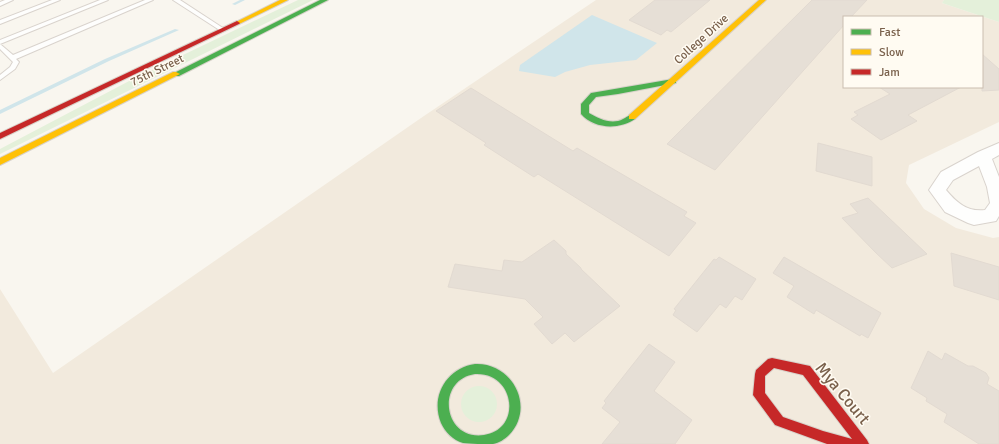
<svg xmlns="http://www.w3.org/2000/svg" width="999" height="444" font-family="Signika,sans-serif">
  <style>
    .residential { fill: #f2eadd; fill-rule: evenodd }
    .green { fill: #e4f0da }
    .water { fill: #d0e5ea }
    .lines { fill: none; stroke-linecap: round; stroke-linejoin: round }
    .stream { fill: #d0e5ea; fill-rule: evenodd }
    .building { fill: #e6dfd6; stroke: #e2dad1 }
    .lane-casing { stroke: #d9d3cd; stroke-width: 2 }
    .street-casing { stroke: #d9d3cd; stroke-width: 2 }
    .fast-casing { stroke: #d8d2ca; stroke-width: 2 }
    .slow-casing { stroke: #d8d2ca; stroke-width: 2 }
    .jam-casing { stroke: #d8d2ca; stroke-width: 2 }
    .lane { fill: #fefefd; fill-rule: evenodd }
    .street { fill: #fefefd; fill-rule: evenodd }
    .fast { fill: #4caf50; fill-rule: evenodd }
    .slow { fill: #ffc107; fill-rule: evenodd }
    .jam { fill: #c62828; fill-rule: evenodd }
    .labels { text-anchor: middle; stroke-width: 3; stroke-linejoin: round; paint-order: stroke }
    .far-street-label { font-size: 12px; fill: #7a614c; stroke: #fffbf2 }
    .near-street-label { font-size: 17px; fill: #7a614c; stroke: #fffbf2 }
  </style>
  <rect width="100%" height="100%" fill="#f9f6ef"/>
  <path class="residential" d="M596,0H944L942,3L999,22V122L909,165L906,183L924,209L956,228L993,238L999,237V444H0V289L53,373L421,118ZM844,17H982V87H844Z"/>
  <path class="green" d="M298,0H313L0,154V149L133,79Z
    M944,0H999V22L942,3Z
    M461 404a18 18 0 1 1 36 0a18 18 0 1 1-36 0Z"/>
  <path class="water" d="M592,15L657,43L636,60L590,65L565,72L555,77L519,71L520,65Z"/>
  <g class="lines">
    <path class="stream" d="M240,0H245L235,5L232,4Z
      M175,29L179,30L109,61L0,114V110L105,59Z"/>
  </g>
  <path class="building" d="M655,0H710L671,32L667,30L661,35L629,20Z
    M812,0H867L851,17H844V25L715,170L667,144Z
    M982,54L999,69V90L982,91Z
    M879,87H961L908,115L917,121L881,140L851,119L858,115L854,112L890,94Z
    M471,88L573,151L577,148L687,212L684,216L696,223L669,256L538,174L534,177L484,145L486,143L436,111Z
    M818,143L872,157V186L816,171Z
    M868,198L927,254L892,268L876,253L842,218L858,213L850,204Z
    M554,240L566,251V254L581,268V269L620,306L574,342L565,333L552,344L534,324L543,317L525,299L448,287L455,264L502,271L504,260L522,262Z
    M951,253L999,267V300L954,286Z
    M719,257L756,279L742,300L735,296L726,308L720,304L697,332L673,315L676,310L674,309L714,259L716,260Z
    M784,257L881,313L868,338L861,334L860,336L816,310L814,314L787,297L794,286L773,273Z
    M649,344L675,362L654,391L692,420L675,444H602L620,422L602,408L606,403L604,401Z
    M928,351L942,360L945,353L968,366H973L986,373L989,378L987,384L999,391V444H979L944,422L947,414L926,401L927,398L911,388Z"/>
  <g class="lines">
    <defs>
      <path id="lane" d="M5,0H13L0,6V2Z
        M52,0H60L0,24V20Z
        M100,0H108L0,44V40Z
        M145,0H153L16,59L19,62L15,69L0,80V75L10,67L13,62L0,49V44L13,55Z
        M173,0H180L226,30L221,31Z"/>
      <path id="street" d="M999,143V155L992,159L999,177V216L996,221L974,225L968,223L945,212L929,190L941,172L978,152ZM979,166L987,187L990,203L985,210C967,212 957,203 946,190L953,180Z"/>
      <path id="fast" d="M320,0H328L179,76H176L172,74Z
        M673,79H676V83L618,94L596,97L589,105V113C599,119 612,125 623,119C628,117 629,114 635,115V119C619,130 594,129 581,114V104L591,93Z
        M475,364C512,362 536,407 509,435C505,439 499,443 493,444C485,444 470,444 463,443C453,440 445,432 441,423C430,396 447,368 475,364ZM475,374C516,372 522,430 484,435C443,441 435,380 475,374Z"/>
      <path id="slow" d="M280,0H288L239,24L234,23Z
        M759,0H766L635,119H629V115Z
        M173,72H176L180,74L0,165V158Z"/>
      <path id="jam" d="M237,21L240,23L239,24L0,139V133Z
        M772,358L810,366L867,440L869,444H827L775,425L753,395L755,374L756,370L768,359ZM774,368L803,375L852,439L823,431L783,417L765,393V376Z"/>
    </defs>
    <use href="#lane" class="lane-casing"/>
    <use href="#street" class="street-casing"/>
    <use href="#fast" class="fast-casing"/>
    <use href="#slow" class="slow-casing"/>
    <use href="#jam" class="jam-casing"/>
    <use href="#lane" class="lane"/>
    <use href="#street" class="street"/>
    <use href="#fast" class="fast"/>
    <use href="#slow" class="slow"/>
    <use href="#jam" class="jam"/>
  </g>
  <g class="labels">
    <g class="far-street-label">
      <text transform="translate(701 39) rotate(-42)" y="4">College Drive</text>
      <text transform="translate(157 70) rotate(-26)" y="4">75th Street</text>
    </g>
    <g class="near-street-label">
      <text transform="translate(843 393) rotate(50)" y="6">Mya Court</text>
    </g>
  </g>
  <rect x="843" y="16" width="140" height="72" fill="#fffbf2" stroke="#cabdb0"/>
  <rect x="851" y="29" width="20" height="6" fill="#4caf50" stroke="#cabdb0"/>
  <text x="879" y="36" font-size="12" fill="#7a614c">Fast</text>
  <rect x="851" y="49" width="20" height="6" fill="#ffc107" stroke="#cabdb0"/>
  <text x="879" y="56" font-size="12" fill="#7a614c">Slow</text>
  <rect x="851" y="69" width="20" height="6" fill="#c62828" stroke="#cabdb0"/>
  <text x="879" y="76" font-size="12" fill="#7a614c">Jam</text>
</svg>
